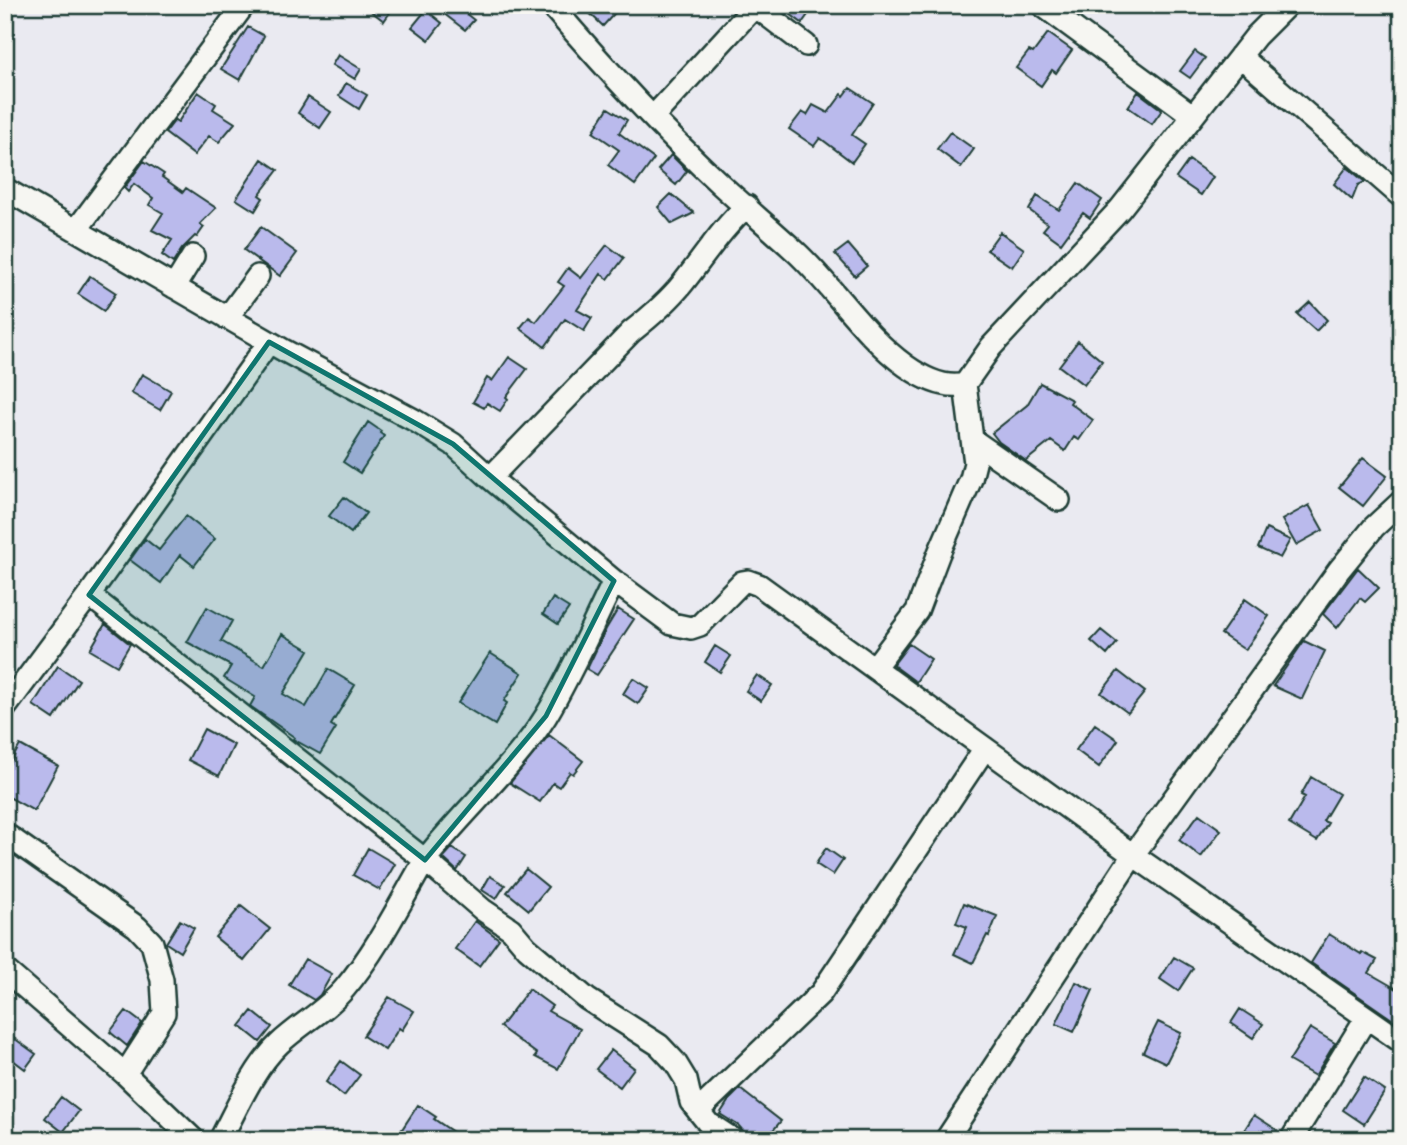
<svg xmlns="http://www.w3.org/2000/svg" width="1407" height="1145" font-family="'Shantell Sans',sans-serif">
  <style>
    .building { fill: #babaec; stroke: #1f3d34; stroke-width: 2 }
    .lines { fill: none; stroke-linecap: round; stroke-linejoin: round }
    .minor-casing { stroke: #1f3d34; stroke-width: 26 }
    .minor { stroke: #f6f6f2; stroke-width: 21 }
    .marked { fill: #0f766e; fill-opacity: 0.2; stroke: #0f766e; stroke-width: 5; stroke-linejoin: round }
  </style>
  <rect width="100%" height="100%" fill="#eaeaf1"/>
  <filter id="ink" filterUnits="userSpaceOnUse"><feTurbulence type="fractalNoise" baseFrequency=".0143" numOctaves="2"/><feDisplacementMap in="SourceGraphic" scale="14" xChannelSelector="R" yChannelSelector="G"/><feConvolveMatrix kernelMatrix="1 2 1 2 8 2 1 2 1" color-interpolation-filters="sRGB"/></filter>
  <g filter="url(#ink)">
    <path class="building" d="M363,5H395L384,21Z
      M449,5H455L474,20L465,30L443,13Z
      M581,5H622L603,26Z
      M778,5H815L802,23Z
      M426,10L442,23L429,40L412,27Z
      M248,27L264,36L240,80L221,69Z
      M1048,33L1072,50L1056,73L1052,70L1041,86L1016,68L1029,51L1033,53Z
      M1195,51L1205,58L1190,78L1180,71Z
      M338,55L361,69L355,79L332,65Z
      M346,83L367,95L359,109L339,96Z
      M850,88L873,103L852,135L865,144L852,162L820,138L814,146L789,129L802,112L807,115L813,105L828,113L842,94L844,96Z
      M198,92L216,104L213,109L235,123L219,142L209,136L194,155L165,133L175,120L178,122Z
      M1138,92L1162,110L1152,124L1128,107Z
      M308,97L331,112L320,128L298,113Z
      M608,108L627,120L619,133L654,159L635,185L608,165L619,150L593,132Z
      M950,132L974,149L961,167L937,149Z
      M671,155L687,171L676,185L658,170Z
      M262,159L278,170L259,195L263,198L255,211L236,199Z
      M1189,160L1213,177L1201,195L1176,178Z
      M144,161L164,174L162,177L183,192L186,188L216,208L200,224L204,227L197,237L195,236L182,249L173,263L162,255L172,240L152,230L163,213L149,205L153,198L134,184L128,192L124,188Z
      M1347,167L1365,182L1358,185L1352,200L1334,184Z
      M1078,183L1102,200L1090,218L1083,213L1061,243L1043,230L1048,224L1029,210L1037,196L1059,210Z
      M671,194L694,213L672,224L658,207Z
      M261,227L297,253L280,276L244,250Z
      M1000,232L1024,249L1012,267L987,250Z
      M848,244L867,266L855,276L835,254Z
      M607,245L624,258L608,279L601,274L577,310L592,318L584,331L565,319L545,347L520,328L529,317L536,322L564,286L558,282L568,268L581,278Z
      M90,276L116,293L104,311L78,294Z
      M1310,302L1327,320L1316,331L1297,314Z
      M1078,341L1102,361L1084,385L1059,366Z
      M509,357L527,369L506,397L508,399L500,411L487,403L484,408L473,402L487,378L492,381Z
      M142,374L171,391L160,410L131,393Z
      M1040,383L1072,400L1070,403L1093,420L1079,440L1074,437L1065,451L1051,441L1026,461L999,442L992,433L1027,405Z
      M368,422L381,431L380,433L384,436L360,473L343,462Z
      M1363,458L1387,476L1363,506L1339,487Z
      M344,497L366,513L351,533L329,516Z
      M1309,505L1323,530L1296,545L1282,520Z
      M186,516L215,539L194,566L180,555L161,583L130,560L145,539L159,550Z
      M1266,529L1290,540L1280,558L1258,548Z
      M1358,568L1379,588L1365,602L1360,598L1337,628L1323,614Z
      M553,598L569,608L558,624L543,614Z
      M1245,599L1269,616L1245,650L1221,634Z
      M207,607L232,621L221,641L264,666L282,634L309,650L283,694L306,707L328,669L355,685L331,725L336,728L320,754L293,739L294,737L250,706L255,697L224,678L231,666L187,642Z
      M618,609L634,619L597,675L587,669L606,629Z
      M105,624L130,644L117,666L90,650Z
      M1101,630L1117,643L1107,655L1091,641Z
      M1304,641L1325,651L1302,699L1273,686Z
      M909,644L931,659L916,682L893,665Z
      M715,646L731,656L720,672L705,662Z
      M490,653L522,673L504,701L507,703L495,725L458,703Z
      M58,666L79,680L54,719L33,705Z
      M1118,671L1145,692L1128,713L1101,693Z
      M757,675L772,685L761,701L746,691Z
      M633,678L649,688L638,704L623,694Z
      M1095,724L1118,740L1099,767L1076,750Z
      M204,729L234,745L219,776L188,760Z
      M549,735L583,761L573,774L570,772L559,787L553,783L540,802L510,783Z
      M20,745L58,766L34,811L5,795V772Z
      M1311,777L1339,794L1323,821L1328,823L1317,841L1289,824L1305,797L1301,795Z
      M1199,814L1221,830L1201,857L1179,840Z
      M368,848L395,864L380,890L353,875Z
      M452,848L466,857L457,871L443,858Z
      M826,848L843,860L833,875L816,864Z
      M526,869L548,887L529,910L507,892Z
      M490,876L505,885L496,899L482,890Z
      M964,903L997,916L989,936L987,935L973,963L954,954L967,927L956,923Z
      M241,906L270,929L244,961L215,937Z
      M180,920L194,928L180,952L166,943Z
      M475,921L499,939L479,966L455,949Z
      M1329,934L1361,954L1362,952L1377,960L1369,973L1402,992V1026L1311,963Z
      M1174,957L1193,968L1178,991L1160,979Z
      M305,959L332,974L320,995L314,1000L289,985Z
      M1076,982L1093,990L1074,1032L1056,1024Z
      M529,989L552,1006L548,1011L580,1029L558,1069L535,1057L537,1054L500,1027Z
      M389,997L414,1011L402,1030L399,1028L385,1050L363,1036Z
      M1240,1009L1263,1024L1253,1038L1231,1023Z
      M126,1011L142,1023L127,1046L110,1032Z
      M252,1011L272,1027L260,1042L240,1026Z
      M1158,1022L1181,1033L1166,1063L1143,1052Z
      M1310,1028L1335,1043L1315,1076L1289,1061Z
      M11,1036L36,1054L25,1069L5,1054V1043Z
      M611,1050L634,1068L620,1087L596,1069Z
      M341,1061L360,1075L344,1096L326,1082Z
      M1364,1077L1385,1091L1364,1124L1343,1110Z
      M740,1089L781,1121L765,1140H751L739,1126L720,1114L729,1100Z
      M61,1097L79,1111L63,1132L45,1118Z
      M418,1105L436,1117L434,1119L453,1132L447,1140H395Z
      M1254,1115L1277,1130L1271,1140H1262L1245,1129Z"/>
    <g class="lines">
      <defs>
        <path id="minor" d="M551,5C604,67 660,128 719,183C744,206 770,228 795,251C834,287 863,335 906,366C923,378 945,389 965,384L991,347L1120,209L1256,36L1287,5
          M1042,5L1192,115
          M755,6L806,45
          M1240,56L1402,197
          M653,117L756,5
          M5,189L285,351L414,420L453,444L490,478L614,581L672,624L691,628L700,625L742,582L748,581L759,585L1133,855L1402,1042
          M77,229L244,5
          M174,287L193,256
          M227,318L258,276
          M974,441L1059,500
          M490,478L631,332C650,317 668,302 683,283C704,257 722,228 747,206
          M614,581C592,626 572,673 546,716C515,766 462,812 425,860L483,910L511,929L527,948L587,999L659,1045L675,1062L686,1080L691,1102L708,1123L734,1140
          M89,595L425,860C400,903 377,950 345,988C327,1010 300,1024 279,1044C253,1069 237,1108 220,1140
          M874,668L917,611L939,553L971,479L975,463L965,384
          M5,708L89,595L269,342
          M5,834L137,927L152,943L162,980L164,1013L125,1074
          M5,970L125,1074L194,1140
          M698,1111L821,993L985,748
          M946,1140L1133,855L1339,570L1374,527L1402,501
          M1291,1140L1366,1018"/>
      </defs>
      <use href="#minor" class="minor-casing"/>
      <use href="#minor" class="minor"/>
    </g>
  </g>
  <path class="marked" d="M269,342L453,444L614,581L546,716L425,860L89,595Z"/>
  <rect width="1407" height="1145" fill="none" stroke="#f6f6f2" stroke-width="28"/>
  <rect x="14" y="14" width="1379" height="1117" fill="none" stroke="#1f3d34" stroke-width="2.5" filter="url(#ink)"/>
</svg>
